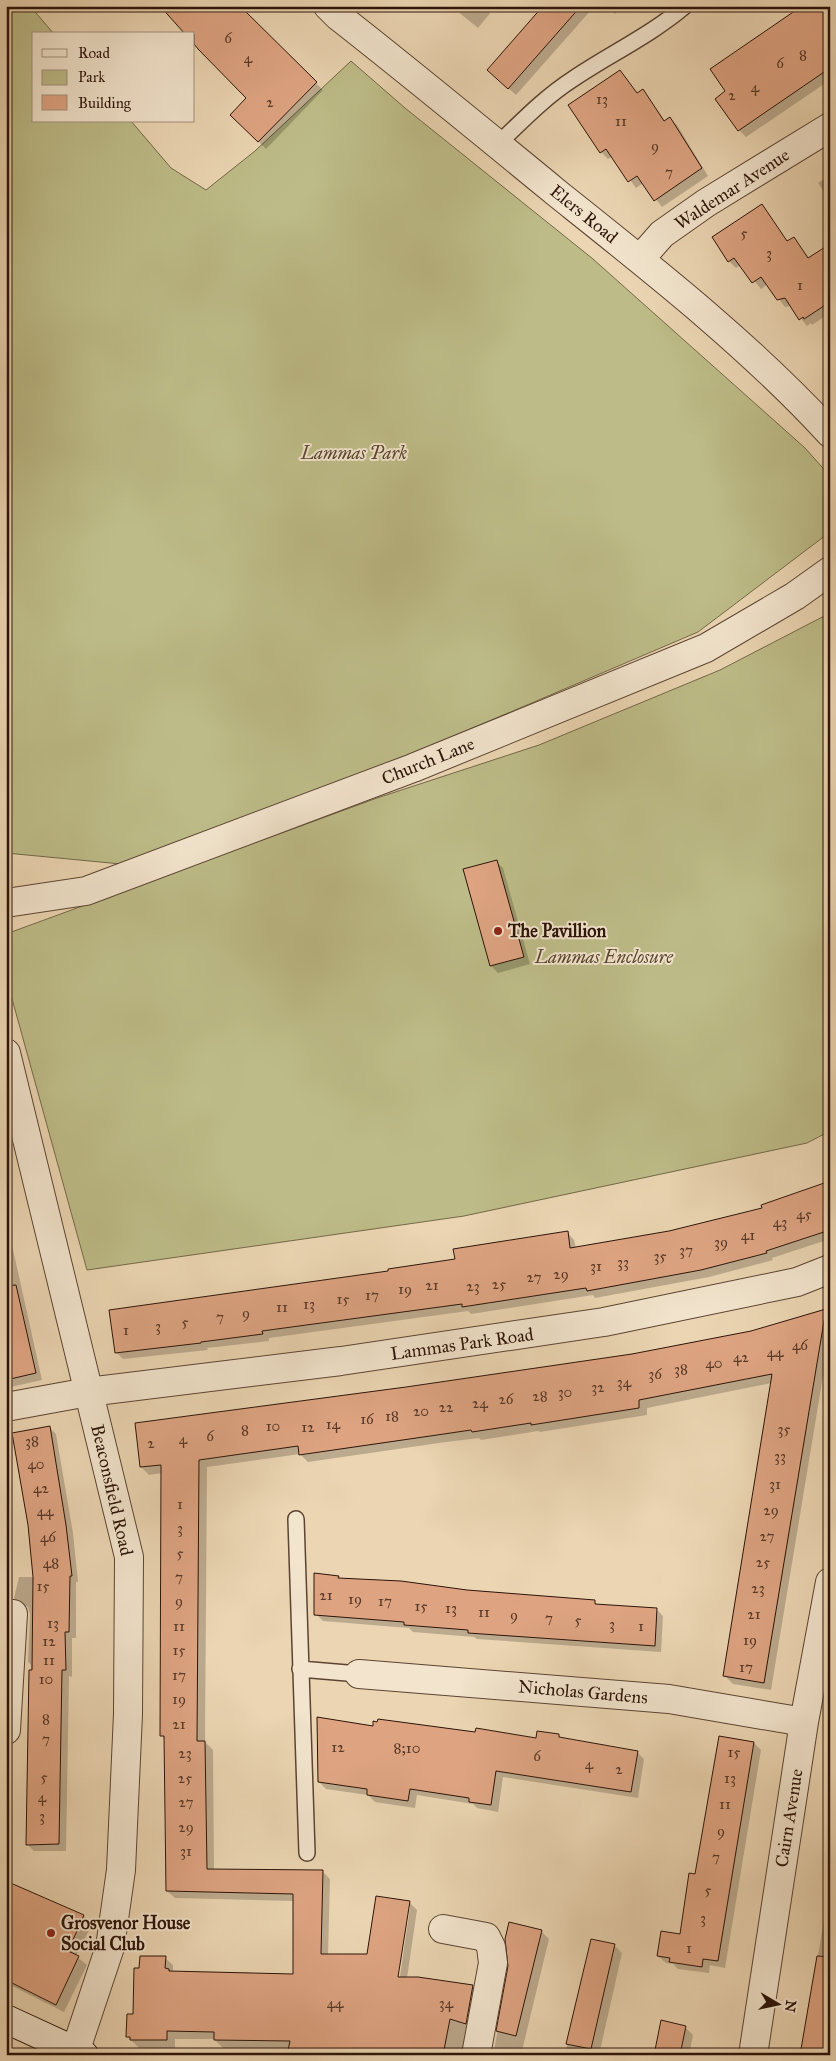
<svg xmlns="http://www.w3.org/2000/svg" width="836" height="2061" font-family="'IM FELL Great Primer',serif">
  <style>
    .green { fill: #bdbc88; stroke: #746848 }
    .shadow { fill: #0003; fill-rule: evenodd }
    .building { fill: #dea482; stroke: #2c1409 }
    .lines { fill: none; stroke-linecap: round; stroke-linejoin: round }
    .lane-casing { stroke: #5c4433; stroke-width: 18 }
    .street-casing { stroke: #5c4433; stroke-width: 30 }
    .secondary-casing { stroke: #2c1409; stroke-width: 30 }
    .lane { stroke: #f2e4cd; stroke-width: 15 }
    .street { stroke: #f2e4cd; stroke-width: 28 }
    .secondary { stroke: #f2e4cd; stroke-width: 28 }
    .poi-dot { fill: #8f2418; stroke: #f2e4cd; stroke-width: 2 }
    .labels { text-anchor: middle; stroke-width: 4; stroke-linejoin: round; paint-order: stroke }
    .number-label { font-size: 15px; fill: #583827 }
    .street-label { font-size: 18px; fill: #2c1409; stroke: #f2e4cd }
    .park-label { font-size: 18px; font-style: italic; fill: #58462f; stroke: #f2e4cd }
    .poi-label { font-size: 18px; font-weight: bold; fill: #2c1409; stroke: #f2e4cd; text-anchor: start }
  </style>
  <rect width="100%" height="100%" fill="#ebd5b2"/>
  <filter id="stains"><feTurbulence type="fractalNoise" baseFrequency=".004" numOctaves="4"/><feColorMatrix values="0 0 0 0 .2 0 0 0 0 .09 0 0 0 0 .02 0 0 0 .5 -.17"/></filter>
  <radialGradient id="worn" r=".72"><stop offset=".6" stop-color="#630" stop-opacity="0"/><stop offset="1" stop-color="#630" stop-opacity=".3"/></radialGradient>
  <path class="green" d="M6,6H30L54,34H34V121H131L171,168L206,190L255,151L351,61L405,108L593,259L805,448L830,476V532L698,632L302,801L121,864L6,853Z
    M830,613V1131L807,1143L464,1216L87,1270L6,977V934L377,798L539,745L720,670Z"/>
  <path class="shadow" d="M451,6H496L478,28Z
    M545,6H589L592,9L516,95L496,77Z
    M606,6H621L615,14Z
    M830,6V80L746,137L739,130L727,91Z
    M194,34H265L323,90L266,149L231,115L247,98L194,41Z
    M620,71L638,94L642,91L649,98L665,121L670,118L677,125L708,176L662,207L643,183L636,188L613,156L608,159L601,152Z
    M830,175V201L818,183Z
    M761,205L788,242L794,238L810,259L830,268V313L812,325L811,323L807,326L791,306L785,307L768,284L761,289L741,265L736,268L729,261Z
    M496,861L503,868L530,964L498,973L491,966Z
    M830,1183V1239L772,1258L773,1260L709,1277L595,1298L593,1295L471,1314L468,1311L269,1338V1341L207,1348L208,1350L123,1359L116,1352L390,1272L456,1260L567,1232L574,1240L576,1248L691,1228L764,1209Z
    M6,1218L42,1380L6,1388Z
    M830,1307V1373L823,1376L771,1690L733,1684L725,1676L772,1383L647,1408V1415L540,1432L538,1431L481,1440L479,1438L446,1442L308,1462L300,1454L207,1467L205,1742L213,1750L214,1871H322L330,1879L328,1956H368L409,1902L417,1910L407,1978L472,1986L480,1994L469,2055H288L290,2048H223L214,2039H175V2048H139L128,2037L135,2015L140,1969L165,1958L173,1965V1972L294,1976L295,1901L175,1898L167,1891L165,1739L161,1735L162,1473L149,1475L141,1467L516,1373L701,1343L752,1332ZM407,1907H410L399,1983H396Z
    M49,1427L56,1434L73,1533L78,1582H76V1638H72V1677L69,1676L66,1851H34L27,1844V1772L31,1749V1665L28,1662L30,1614L28,1607L21,1605L14,1598L19,1577H34Z
    M338,1577L340,1579L594,1602L598,1605L656,1609L663,1616L661,1652L477,1639L474,1637L413,1632L409,1628L323,1621L316,1614Z
    M374,1727L537,1739L559,1736L563,1739L637,1752L644,1759L638,1798L503,1777L498,1812L477,1808L473,1804L417,1795L415,1808L375,1802L368,1795L326,1789L319,1782Z
    M754,1743L761,1750L725,1968L710,1965L709,1973L678,1969L673,1964L666,1963L658,1956L681,1935Z
    M6,1882L84,1916L92,1924L76,1956L87,1965L64,2012L6,1983Z
    M830,1885V2055H801Z
    M541,1931L549,1939L521,2055H493L510,1966Z
    M592,1940L615,1946L622,1953L599,2055H565Z
    M685,2027L693,2035L689,2055H655Z"/>
  <path class="building" d="M160,6H240L317,82L258,142L230,115L246,98L198,49L194,44V34H185Z
    M543,6H581L508,89L487,70Z
    M802,6H830V68L738,131L715,99L725,91L710,69Z
    M620,70L637,93L643,89L664,121L670,117L702,168L654,201L637,176L628,182L606,149L600,153L568,105Z
    M762,204L787,241L794,237L808,258L830,244V302L804,319L803,317L799,320L785,298L777,300L761,277L752,283L734,258L728,262L712,237Z
    M497,860L524,957L490,966L463,869Z
    M830,1181V1230L766,1251L767,1253L701,1270L587,1291L586,1288L462,1307V1304L262,1331L263,1334L201,1342V1343L115,1353L109,1310L388,1271V1269L455,1259L453,1249L568,1231L570,1248L669,1231L762,1208L761,1205Z
    M16,1285L36,1373L6,1380V1286Z
    M826,1309L764,1683L723,1676L772,1374L639,1400V1408L531,1425V1423L472,1432L471,1430L437,1435L299,1455L298,1446L199,1460L197,1741H205L207,1869L323,1870L321,1954H367L376,1896L410,1901L398,1977H418L473,1985L466,2024L450,2019L443,2055H287L290,2041L214,2040V2032L167,2031V2040H130V2037H126L127,2014H133L134,1968H139L140,1956H166L165,1968L169,1969V1971L293,1974V1894L166,1891L164,1736H160L161,1465L140,1467L135,1423L406,1387L632,1354L751,1331Z
    M50,1426L66,1525L72,1576H70L69,1632H65L66,1670H62L59,1844L26,1845L29,1670H32L33,1577L28,1525L12,1433Z
    M314,1573L339,1576L338,1578L401,1581L467,1590L595,1600V1604L657,1608L655,1646L468,1633V1630L404,1625V1622L314,1615Z
    M317,1717L373,1726V1721L377,1722L378,1719L475,1732L476,1728L536,1738L537,1731L559,1734V1737L638,1751L631,1792L496,1771L491,1805L469,1802V1798L410,1789L408,1801L367,1795V1789L318,1782Z
    M719,1736L754,1742L718,1961L703,1959L702,1967L669,1962L670,1958L657,1956L661,1931L680,1934L689,1873L695,1874Z
    M6,1881L84,1915L68,1951L79,1956L56,2005L6,1980Z
    M509,1922L542,1930L516,2036L496,2031L508,1966L505,1939Z
    M591,1939L615,1944L591,2049L566,2044Z
    M817,1956L830,1957V2055H800Z
    M661,2020L686,2026L680,2055H654Z"/>
  <g class="lines">
    <defs>
      <path id="lane" d="M498,144C522,121 545,97 573,79C610,54 651,35 685,6
        M296,1519L307,1853
        M300,1669L359,1674"/>
      <path id="street" d="M328,6L338,16C412,74 485,134 558,194C652,269 748,344 830,433
        M640,259L662,234L706,203L830,127
        M6,903L86,891L413,768L706,648L795,596L830,571
        M6,1053L129,1557L128,1714L121,1870L110,1947L75,2052
        M6,1407L88,1392L341,1361L604,1322L797,1282L830,1269
        M359,1674L669,1699L804,1722
        M6,1730L13,1614
        M443,1929L486,1937L491,1947L493,1963L476,2055
        M753,2055L804,1722L830,1582"/>
      <path id="secondary" d="M6,2019L84,2055"/>
    </defs>
    <use href="#lane" class="lane-casing"/>
    <use href="#street" class="street-casing"/>
    <use href="#secondary" class="secondary-casing"/>
    <use href="#lane" class="lane"/>
    <use href="#street" class="street"/>
    <use href="#secondary" class="secondary"/>
  </g>
  <g class="poi-dot">
    <circle cx="498" cy="931" r="5"/>
    <circle cx="51" cy="1933" r="5"/>
  </g>
  <g class="labels">
    <g class="number-label">
      <text x="228" y="43">6</text>
      <text x="803" y="60">8</text>
      <text x="248" y="63">4</text>
      <text x="780" y="68">6</text>
      <text x="755" y="92">4</text>
      <text x="732" y="100">2</text>
      <text x="602" y="104">13</text>
      <text x="270" y="107">2</text>
      <text x="621" y="126">11</text>
      <text x="655" y="151">9</text>
      <text x="669" y="177">7</text>
      <text x="744" y="238">5</text>
      <text x="769" y="258">3</text>
      <text x="800" y="290">1</text>
      <text x="804" y="1219">45</text>
      <text x="780" y="1227">43</text>
      <text x="748" y="1240">41</text>
      <text x="721" y="1247">39</text>
      <text x="686" y="1255">37</text>
      <text x="660" y="1261">35</text>
      <text x="623" y="1267">33</text>
      <text x="596" y="1271">31</text>
      <text x="561" y="1279">29</text>
      <text x="534" y="1282">27</text>
      <text x="499" y="1289">25</text>
      <text x="432" y="1290">21</text>
      <text x="473" y="1291">23</text>
      <text x="405" y="1294">19</text>
      <text x="372" y="1300">17</text>
      <text x="343" y="1304">15</text>
      <text x="309" y="1309">13</text>
      <text x="282" y="1312">11</text>
      <text x="246" y="1318">9</text>
      <text x="220" y="1322">7</text>
      <text x="185" y="1327">5</text>
      <text x="158" y="1331">3</text>
      <text x="126" y="1335">1</text>
      <text x="800" y="1350">46</text>
      <text x="775" y="1357">44</text>
      <text x="741" y="1362">42</text>
      <text x="714" y="1368">40</text>
      <text x="681" y="1374">38</text>
      <text x="655" y="1379">36</text>
      <text x="624" y="1387">34</text>
      <text x="598" y="1392">32</text>
      <text x="565" y="1397">30</text>
      <text x="540" y="1401">28</text>
      <text x="506" y="1404">26</text>
      <text x="480" y="1408">24</text>
      <text x="446" y="1412">22</text>
      <text x="421" y="1416">20</text>
      <text x="392" y="1421">18</text>
      <text x="367" y="1424">16</text>
      <text x="333" y="1429">14</text>
      <text x="273" y="1431">10</text>
      <text x="308" y="1432">12</text>
      <text x="784" y="1434">35</text>
      <text x="245" y="1435">8</text>
      <text x="210" y="1441">6</text>
      <text x="183" y="1444">4</text>
      <text x="32" y="1446">38</text>
      <text x="151" y="1448">2</text>
      <text x="780" y="1461">33</text>
      <text x="36" y="1469">40</text>
      <text x="775" y="1489">31</text>
      <text x="41" y="1493">42</text>
      <text x="180" y="1509">1</text>
      <text x="771" y="1515">29</text>
      <text x="45" y="1516">44</text>
      <text x="180" y="1533">3</text>
      <text x="767" y="1541">27</text>
      <text x="48" y="1542">46</text>
      <text x="180" y="1558">5</text>
      <text x="763" y="1567">25</text>
      <text x="51" y="1568">48</text>
      <text x="179" y="1582">7</text>
      <text x="43" y="1591">15</text>
      <text x="758" y="1593">23</text>
      <text x="326" y="1600">21</text>
      <text x="355" y="1604">19</text>
      <text x="179" y="1606">9</text>
      <text x="385" y="1606">17</text>
      <text x="421" y="1611">15</text>
      <text x="451" y="1613">13</text>
      <text x="484" y="1617">11</text>
      <text x="754" y="1619">21</text>
      <text x="514" y="1620">9</text>
      <text x="549" y="1623">7</text>
      <text x="578" y="1625">5</text>
      <text x="53" y="1628">13</text>
      <text x="612" y="1629">3</text>
      <text x="179" y="1631">11</text>
      <text x="641" y="1631">1</text>
      <text x="750" y="1645">19</text>
      <text x="49" y="1646">12</text>
      <text x="179" y="1655">15</text>
      <text x="49" y="1665">11</text>
      <text x="746" y="1672">17</text>
      <text x="179" y="1680">17</text>
      <text x="46" y="1684">10</text>
      <text x="179" y="1704">19</text>
      <text x="46" y="1724">8</text>
      <text x="179" y="1729">21</text>
      <text x="46" y="1744">7</text>
      <text x="338" y="1752">12</text>
      <text x="407" y="1753">8;10</text>
      <text x="734" y="1757">15</text>
      <text x="185" y="1758">23</text>
      <text x="537" y="1761">6</text>
      <text x="589" y="1769">4</text>
      <text x="619" y="1774">2</text>
      <text x="44" y="1782">5</text>
      <text x="185" y="1783">25</text>
      <text x="730" y="1783">13</text>
      <text x="42" y="1802">4</text>
      <text x="186" y="1807">27</text>
      <text x="725" y="1809">11</text>
      <text x="42" y="1821">3</text>
      <text x="186" y="1832">29</text>
      <text x="721" y="1836">9</text>
      <text x="186" y="1856">31</text>
      <text x="716" y="1862">7</text>
      <text x="708" y="1895">5</text>
      <text x="703" y="1923">3</text>
      <text x="689" y="1953">1</text>
      <text x="335" y="2008">44</text>
      <text x="446" y="2008">34</text>
    </g>
    <g class="street-label">
      <text transform="translate(732 189) rotate(-33)" y="6">Waldemar Avenue</text>
      <text transform="translate(584 214) rotate(39)" y="6">Elers Road</text>
      <text transform="translate(428 761) rotate(-22)" y="6">Church Lane</text>
      <text transform="translate(462 1344) rotate(-8)" y="6">Lammas Park Road</text>
      <text transform="translate(112 1490) rotate(77)" y="6">Beaconsfield Road</text>
      <text transform="translate(583 1692) rotate(5)" y="6">Nicholas Gardens</text>
      <text transform="translate(789 1818) rotate(-81)" y="6">Cairn Avenue</text>
    </g>
    <g class="park-label">
      <text x="354" y="459">Lammas Park</text>
      <text x="604" y="963">Lammas Enclosure</text>
    </g>
    <g class="poi-label">
      <text x="508" y="937">The Pavillion</text>
      <text x="61" y="1929">Grosvenor House<tspan x="61" dy="21">Social Club</tspan></text>
    </g>
  </g>
  <rect width="836" height="2061" fill="none" stroke="#ebd5b2" stroke-width="25"/>
  <rect x="8" y="8" width="821" height="2046" fill="none" stroke="#2c1409" stroke-width="2.5"/>
  <rect x="12" y="12" width="811" height="2036" fill="none" stroke="#2c1409"/>
  <rect x="32" y="32" width="162" height="90" fill="#f2e4cd" stroke="#a3917f"/>
  <rect x="42" y="49" width="25" height="8" fill="#f2e4cd" stroke="#a3917f"/>
  <text x="78" y="58" font-size="15" fill="#2c1409">Road</text>
  <rect x="42" y="70" width="25" height="15" fill="#bdbc88" stroke="#a3917f"/>
  <text x="78" y="82" font-size="15" fill="#2c1409">Park</text>
  <rect x="42" y="95" width="25" height="15" fill="#dea482" stroke="#a3917f"/>
  <text x="78" y="108" font-size="15" fill="#2c1409">Building</text>
  <g transform="translate(778 2004) rotate(99)" stroke="#f2e4cd" stroke-width="4" paint-order="stroke">
  <path d="M0-4L9 19L0 12L-9 19Z" fill="#2c1409"/>
  <text y="-8" font-size="14" font-weight="bold" text-anchor="middle" fill="#2c1409">N</text>
  </g>
  <rect width="100%" height="100%" filter="url(#stains)"/>
  <rect width="100%" height="100%" fill="url(#worn)"/>
</svg>
